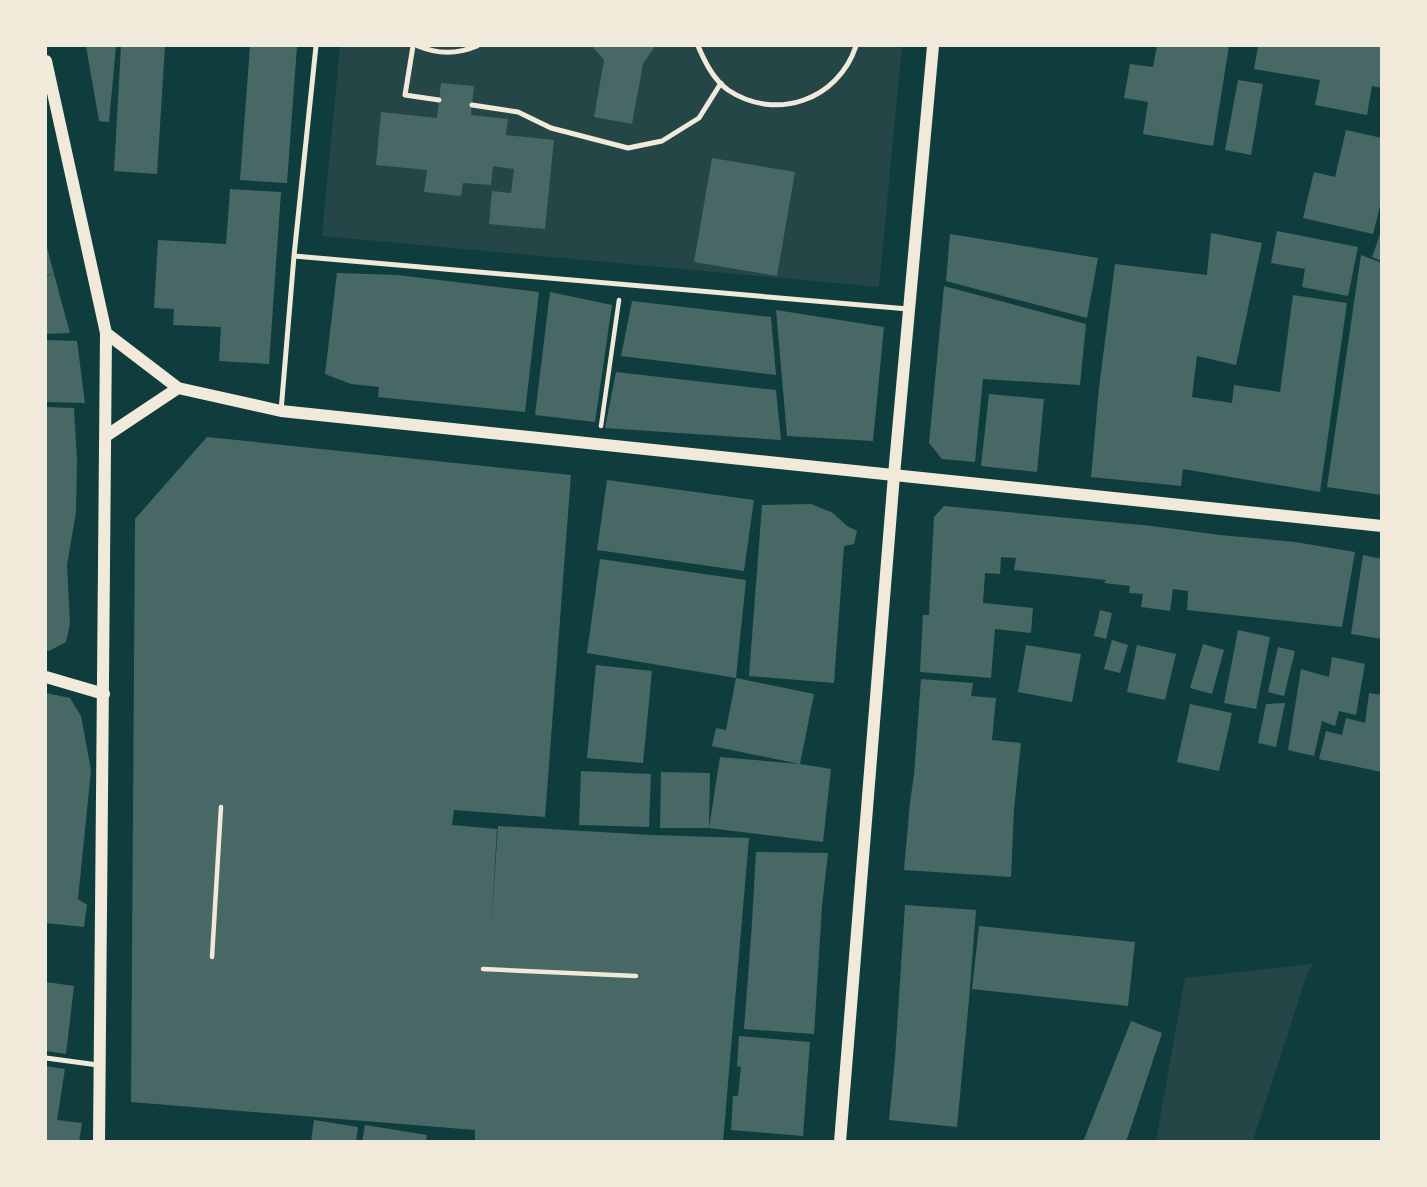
<svg xmlns="http://www.w3.org/2000/svg" width="1427" height="1187" font-family="'Asap Condensed',sans-serif">
  <style>
    .green { fill: #244646 }
    .building { fill: #486865 }
    .lines { fill: none; stroke-linecap: round; stroke-linejoin: round }
    .path { stroke: #f1e9da; stroke-width: 4.5 }
    .service { stroke: #f1e9da; stroke-width: 5 }
    .tertiary { stroke: #f1e9da; stroke-width: 12 }
  </style>
  <rect width="100%" height="100%" fill="#0f3d3e"/>
  <path class="green" d="M340,46H902L879,287L322,236Z
    M1313,964L1307,974L1253,1141H1156L1185,978Z"/>
  <path class="building" d="M86,46H116L109,122L99,121Z
    M121,46H165L157,174L114,171Z
    M250,46H297L287,183L240,180Z
    M592,46H655L643,64L632,124L594,117L604,60Z
    M1157,46H1229L1213,146L1143,134L1148,102L1124,98L1130,64L1153,67Z
    M1258,46H1382V88L1372,86L1367,115L1315,105L1320,80L1254,69Z
    M1238,80L1263,84L1251,155L1225,150Z
    M441,83L474,86L471,115L508,119L506,135L554,140L545,229L489,224L492,191L511,193L514,169L493,166L491,185L463,183L461,196L424,192L427,170L376,165L381,112L437,118Z
    M1346,130L1382,138V198L1373,234L1303,218L1314,172L1335,177Z
    M712,158L795,172L777,276L694,262Z
    M230,189L281,192L269,364L219,361L221,327L173,325L174,309L154,308L158,240L226,244Z
    M1277,231L1358,247L1348,296L1302,287L1305,269L1271,263Z
    M1381,232H1382V261L1372,257Z
    M1211,233L1262,243L1236,365L1197,356L1192,397L1232,403L1234,385L1280,392L1293,295L1347,303L1320,492L1183,469L1181,486L1091,477L1099,387L1115,264L1207,275Z
    M950,234L1098,258L1087,318L946,281Z
    M46,244L54,274L70,333L46,334V276L54,274L46,275Z
    M1361,255L1382,263V495L1327,487Z
    M337,273L397,275L539,292L525,412L378,397L379,387L351,384L325,374Z
    M944,286L1086,324L1080,385L983,379L975,462L942,459L929,443Z
    M550,292L612,305L595,422L535,415Z
    M632,301L771,317L776,375L621,356Z
    M776,310L884,327L873,441L787,436Z
    M46,340L77,341L85,403L46,402Z
    M616,372L776,390L781,440L605,428Z
    M989,394L1044,399L1037,472L981,466Z
    M46,407L74,408L77,460L76,512L67,565L70,624L66,642L49,651L46,650Z
    M207,437L571,475L545,817L454,810L452,825L497,829L491,930L498,826L651,835L749,838L723,1142H475V1130L131,1102L135,519Z
    M607,480L754,500L744,571L597,550Z
    M811,504L833,513L847,526L857,531L854,544L844,546L834,683L749,676L762,505Z
    M944,506L1152,526L1220,535L1295,542L1355,552L1342,627L1187,610L1188,591L1173,589L1170,611L1141,607L1143,594L1129,593L1130,586L1104,583L1106,580L1014,570L1016,558L1001,557L1000,574L985,573L983,603L1033,608L1031,633L995,629L991,678L920,672L923,615H929L934,517Z
    M1363,555L1382,559V639L1351,634Z
    M600,559L746,580L736,678L587,653Z
    M1100,610L1112,613L1106,639L1094,636Z
    M1238,630L1270,637L1256,709L1224,703Z
    M1112,640L1128,645L1120,673L1104,669Z
    M1203,644L1224,650L1212,694L1190,688Z
    M1026,645L1081,654L1072,702L1018,692Z
    M1137,645L1176,654L1165,700L1127,692Z
    M1278,647L1295,651L1284,696L1268,692Z
    M1332,657L1365,664L1356,715L1339,711L1335,726L1322,721L1314,756L1288,750L1301,669L1329,677Z
    M596,665L652,671L643,763L587,758Z
    M736,678L814,694L800,764L831,769L823,842L709,828H660L661,772L710,773L709,828L720,757L800,764L712,746L716,728L726,730Z
    M921,679L973,683L971,696L996,698L992,740L1021,743L1014,809L1011,877L904,870L910,802L914,775Z
    M46,693L70,698L81,716L91,770L78,899L87,905L84,927L46,923Z
    M1369,693L1382,695V772L1319,759L1326,731L1342,735L1346,718L1365,723Z
    M1285,703L1276,747L1258,743L1266,704Z
    M1190,704L1232,713L1219,771L1177,762Z
    M581,771L651,774L649,827L579,825Z
    M756,852L828,853L822,906L814,1034L744,1029L752,923Z
    M905,905L976,910L969,1000L957,1127L889,1120L895,1058Z
    M979,926L1135,942L1128,1006L972,989Z
    M46,982L74,986L66,1054L46,1051Z
    M1131,1021L1162,1033L1126,1142H1083Z
    M739,1036L810,1042L803,1136L731,1130L733,1096H738L741,1067L737,1066Z
    M46,1066L65,1069L57,1120L82,1123L79,1142H46Z
    M314,1120L358,1127L356,1142H311Z
    M365,1125L427,1135L426,1142H362Z"/>
  <g class="lines">
    <path class="path" d="M601,426L619,300
      M212,957L221,807
      M483,969L636,976"/>
    <path class="service" d="M413,46L405,95L439,100
      M418,46C437,54 458,54 477,46
      M698,46C705,62 713,79 728,90C776,122 838,100 856,46
      M472,105L518,112L551,128L628,148L662,141L699,118L721,83
      M294,256L908,309
      M281,411L294,256L316,46
      M46,1058L98,1065"/>
    <path class="tertiary" d="M46,61L106,333L99,1142
      M106,333L178,388L281,411L1382,526
      M106,436L178,388
      M46,677L104,694
      M840,1142L894,475L933,46"/>
  </g>
  <rect width="1427" height="1187" fill="none" stroke="#f1e9da" stroke-width="94"/>
</svg>
